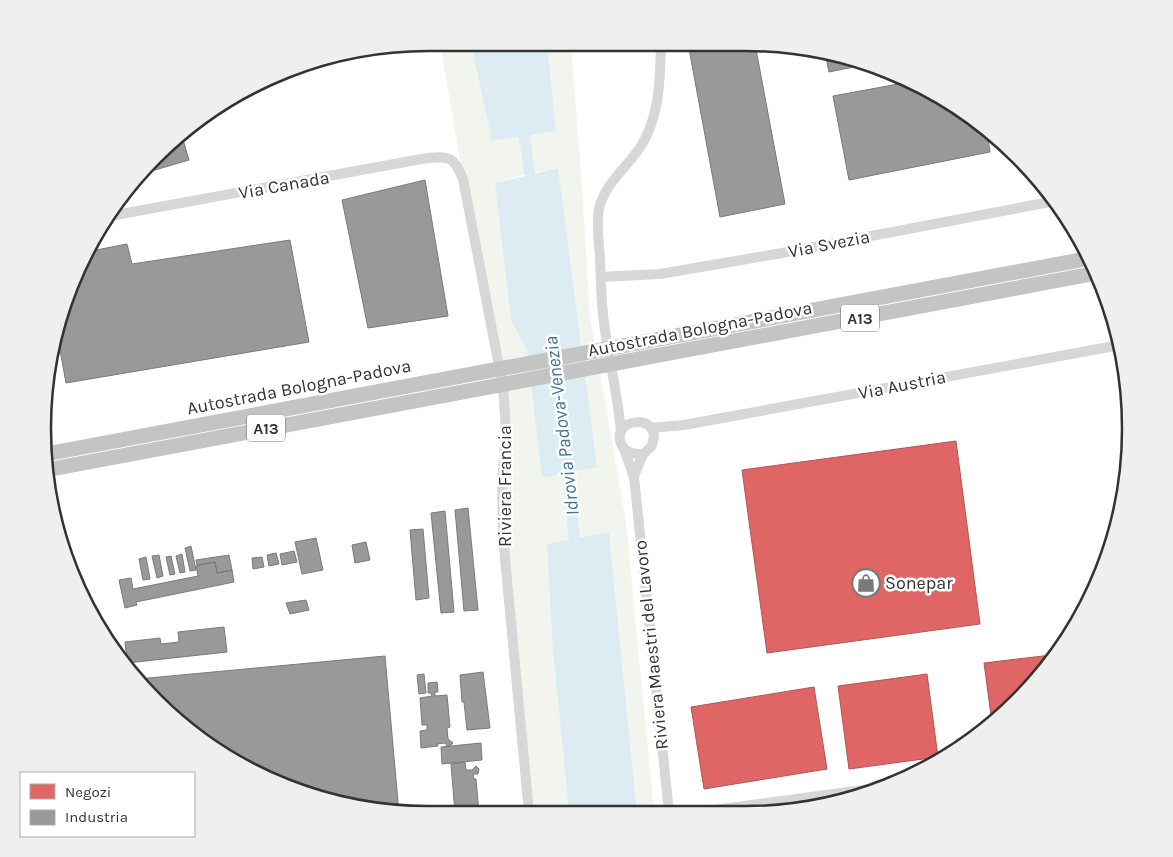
<svg xmlns="http://www.w3.org/2000/svg" width="1173" height="857" font-family="Karla,sans-serif">
  <style>
    .green { fill: #f1f5ed; fill-rule: evenodd }
    .water { fill: #ddebf3 }
    .shops { fill: #e06666; stroke: #ac5757 }
    .industry { fill: #999; stroke: #7a7a7a }
    .lines { fill: none; stroke-linecap: round; stroke-linejoin: round }
    .canal { stroke: #ddebf3; stroke-width: 11 }
    .minor { stroke: #d7d7d7; stroke-width: 10 }
    .highway { stroke: #c4c4c4; stroke-width: 15 }
    .labels { text-anchor: middle; stroke-width: 5; stroke-linejoin: round; paint-order: stroke }
    .shield { fill: #fff; stroke: #707070; stroke-width: 1 }
    .shield-label { font-size: 16px; font-weight: bold; fill: #333 }
    .street-label { font-size: 18px; fill: #333; stroke: #fff }
    .poi-label { font-size: 18px; fill: #333; stroke: #fff; text-anchor: start }
    .water-label { font-size: 19px; font-style: italic; fill: #3f7597; stroke: #fff }
    .rim { fill: none; stroke: #333; stroke-width: 2.5 }
  </style>
  <rect width="100%" height="100%" fill="#fff"/>
  <path class="green" d="M440,43H471L493,141L556,131L547,43H571L581,173L590,317L626,522L654,812H637L609,532L553,652L569,813H530L503,537L506,431L495,339L459,154ZM558,169L576,314L542,478L527,350L495,183L530,173Z"/>
  <path class="water" d="M471,43H547L556,131L492,141Z
    M558,168L597,467L542,478L527,350L511,320L495,183Z
    M609,532L637,812L569,813L553,652L547,544Z"/>
  <path class="shops" d="M956,441L980,624L767,653L742,470Z
    M1051,655L1052,660L1035,683L992,723L984,663Z
    M927,674L938,757L849,769L838,686Z
    M814,687L827,769L704,789L691,707Z"/>
  <path class="industry" d="M688,43L755,44L785,204L720,217Z
    M825,53L844,56L864,65L829,72Z
    M904,83L959,107L987,133L990,152L849,180L833,96Z
    M182,136L189,160L138,175V174Z
    M425,180L448,316L368,328L342,200Z
    M290,240L309,342L66,383L58,339L82,258L86,252L127,244L132,264Z
    M468,508L478,610L464,611L455,510Z
    M445,511L454,612L441,613L431,513Z
    M423,529L429,598L416,600L410,530Z
    M316,538L323,570L302,574L295,542Z
    M366,542L370,560L355,563L352,545Z
    M191,546L196,570L190,571L185,548Z
    M294,551L297,562L282,565L280,554Z
    M276,553L279,564L269,566L267,555Z
    M182,554L185,572L180,573L176,556Z
    M159,555L163,576L157,578L152,556Z
    M229,555L232,570L217,573L215,562L197,565L196,560Z
    M171,556L175,574L170,575L166,557Z
    M146,557L150,579L143,580L139,559Z
    M262,557L264,567L253,569L252,558Z
    M215,562L217,573L232,570L234,582L136,602L137,605L125,608L119,580L131,578L133,589L198,576L196,566Z
    M306,600L309,610L290,614L286,603Z
    M224,627L227,652L127,663L125,642L160,638L161,644L179,642L178,632Z
    M385,656L399,813L328,801L258,775L193,735L138,679Z
    M483,672L490,728L467,730L464,702H462L460,675Z
    M424,674L426,693L419,694L417,675Z
    M437,682L438,692H435V696L447,695L450,727L447,728L448,739L453,743L450,746H447L445,743L437,744L438,746L421,748L420,731L427,730V725H422L420,698L432,696L431,693H428V683Z
    M481,743L482,760L442,764L441,747Z
    M465,762L466,770H472L476,766L479,769L478,774H473L474,779H476L479,813H484H455L451,764Z"/>
  <g class="lines">
    <path class="canal" d="M522,121L532,189
      M566,458L576,554"/>
    <path class="minor" d="M110,216L427,158C450,156 454,157 463,179L503,387L506,431L502,482L503,537L529,813
      M601,277L660,274L782,253L1055,201
      M651,428L684,425L1120,345
      M621,432C618,396 609,360 604,323C601,302 601,280 600,258C599,242 596,224 599,209C604,185 626,168 639,149C660,119 660,79 661,43
      M624,449L634,477L669,812
      M634,476L643,454L651,447C667,412 607,416 622,446C627,454 635,454 643,454
      M699,812L885,787"/>
    <path class="highway" d="M46,454L1091,258
      M46,470L1097,273"/>
  </g>
  <defs>
    <symbol id="shop-ring" viewBox="-11 -11 22 22"><circle r="9.5" fill="#fff" stroke="#7a7a7a" stroke-width="1.5"/><path d="M-5-2.5h2.3a2.7 3.5 0 0 1 5.4 0H5L5.5 6h-11ZM-1.5-2.5h3a1.5 2.3 0 0 0-3 0Z" fill="#7a7a7a"/></symbol>
  </defs>
  <g fill-rule="evenodd">
    <use href="#shop-ring" x="850" y="567" width="32" height="32"/>
  </g>
  <g class="labels">
    <g class="shield">
      <rect x="841" y="304.5" width="38" height="27" rx="4"/>
      <rect x="247" y="414.5" width="38" height="27" rx="4"/>
    </g>
    <g class="shield-label">
      <text x="860" y="324">A13</text>
      <text x="266" y="434">A13</text>
    </g>
    <g class="street-label">
      <text transform="translate(284 185) rotate(-10)" y="6">Via Canada</text>
      <text transform="translate(829 244) rotate(-11)" y="6">Via Svezia</text>
      <text transform="translate(700 329) rotate(-11)" y="6">Autostrada Bologna-Padova</text>
      <text transform="translate(902 385) rotate(-11)" y="6">Via Austria</text>
      <text transform="translate(299 387) rotate(-11)" y="6">Autostrada Bologna-Padova</text>
      <text transform="translate(505 486) rotate(-90)" y="6">Riviera Francia</text>
      <text transform="translate(651 645) rotate(-96)" y="6">Riviera Maestri del Lavoro</text>
    </g>
    <g class="poi-label">
      <text x="885" y="589">Sonepar</text>
    </g>
    <g class="water-label">
      <text transform="translate(561 426) rotate(-97)" y="7">Idrovia Padova-Venezia</text>
    </g>
  </g>
  <path d="M0 0H1173V857H0ZM428 51H745A377 377 0 0 1 1122 428V429A377 377 0 0 1 745 806H428A377 377 0 0 1 51 429V428A377 377 0 0 1 428 51Z" fill="#efefef" fill-rule="evenodd"/>
  <path class="rim" d="M428 51H745A377 377 0 0 1 1122 428V429A377 377 0 0 1 745 806H428A377 377 0 0 1 51 429V428A377 377 0 0 1 428 51Z"/>
  <rect x="20" y="772" width="175" height="65" fill="#ffffff" stroke="#adadad"/>
  <rect x="30" y="784" width="25" height="15" fill="#e06666" stroke="#adadad"/>
  <text x="65" y="797" font-size="15" fill="#333333">Negozi</text>
  <rect x="30" y="810" width="25" height="15" fill="#999999" stroke="#adadad"/>
  <text x="65" y="822" font-size="15" fill="#333333">Industria</text>
</svg>
